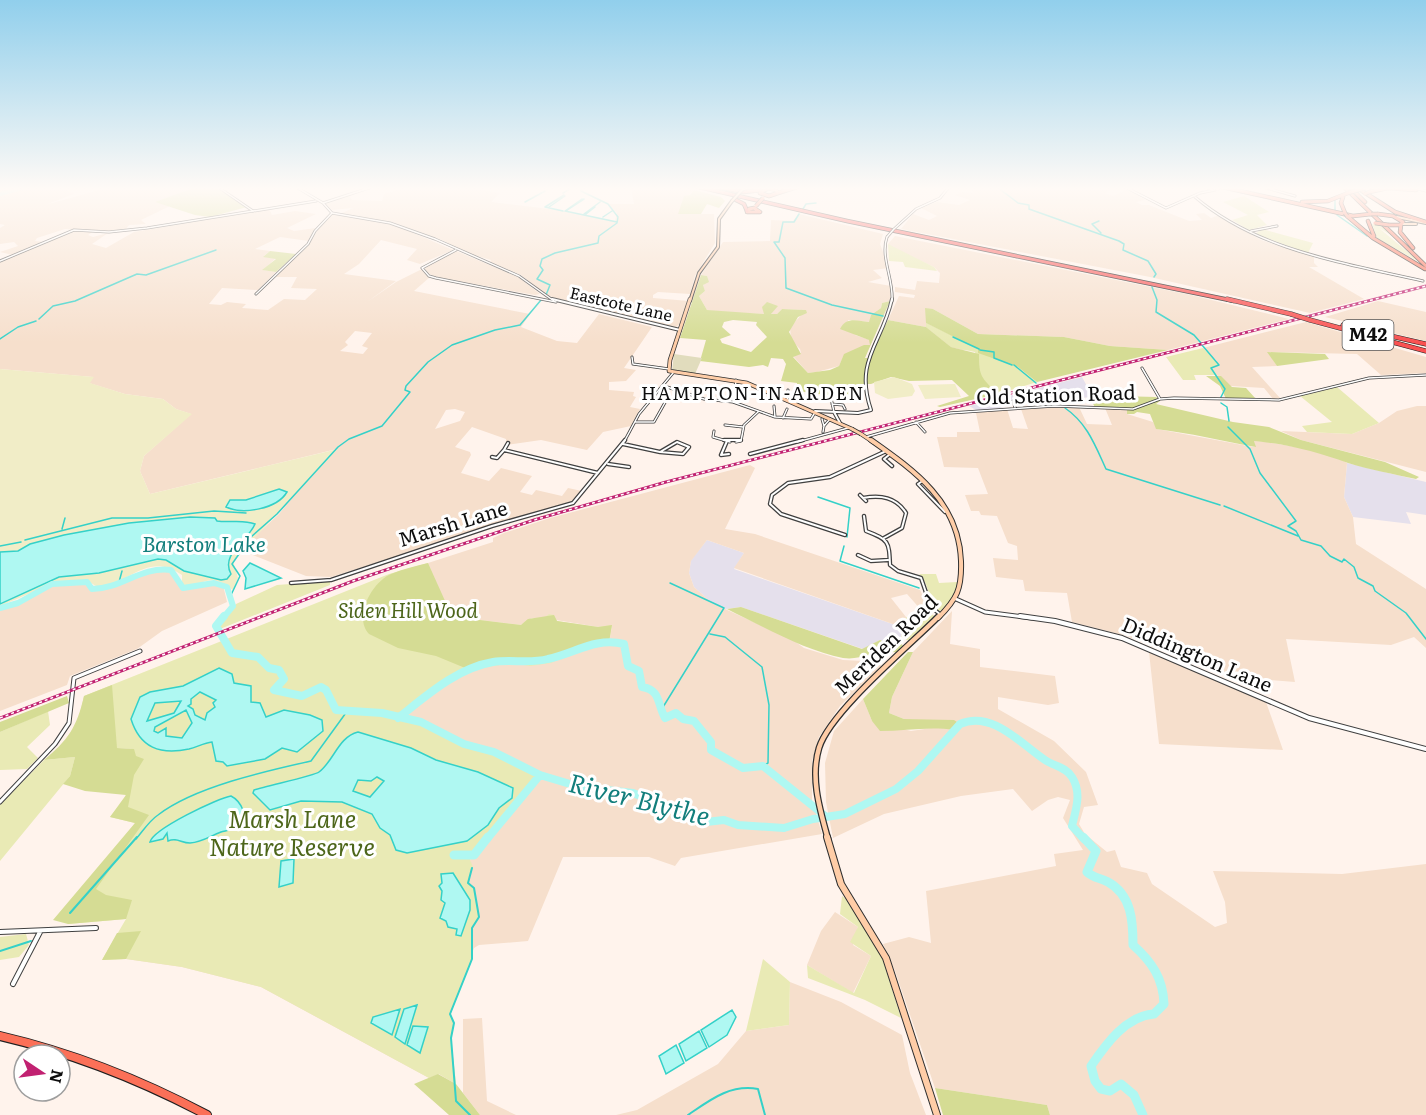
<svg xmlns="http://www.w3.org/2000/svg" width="1426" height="1115" font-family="Literata,serif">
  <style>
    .industrial { fill: #e5e0ec }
    .farmland { fill: #f6dfcc; fill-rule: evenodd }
    .green { fill: #e9eab5 }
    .forest { fill: #d5dc94; fill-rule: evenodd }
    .cemetery { fill: #e1dcbd }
    .pitch { fill: #f1edc7 }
    .water { fill: #aff8f2; stroke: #34d1c8; stroke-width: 1.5; fill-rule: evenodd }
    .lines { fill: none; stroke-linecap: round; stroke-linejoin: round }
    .stream-far1 { stroke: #34d1c8; stroke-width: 1.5 }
    .stream { stroke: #34d1c8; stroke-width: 2 }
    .river-far3 { stroke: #aff8f2; stroke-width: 4 }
    .river-far2 { stroke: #aff8f2; stroke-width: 6 }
    .river-far1 { stroke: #aff8f2; stroke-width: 8 }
    .river { stroke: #aff8f2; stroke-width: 9 }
    .minor-far3-casing { stroke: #404040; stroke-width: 3 }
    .minor-far2-casing { stroke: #404040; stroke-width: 4.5 }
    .minor-far1-casing { stroke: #404040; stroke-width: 5 }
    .minor-casing { stroke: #404040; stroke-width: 6 }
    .tertiary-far3-casing { stroke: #404040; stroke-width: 3 }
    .tertiary-far2-casing { stroke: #404040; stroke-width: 4 }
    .tertiary-far1-casing { stroke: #404040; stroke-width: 5 }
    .tertiary-casing { stroke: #404040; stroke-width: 6 }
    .secondary-far4-casing { stroke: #2f2f2f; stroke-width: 4 }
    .secondary-far3-casing { stroke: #2f2f2f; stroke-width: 4.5 }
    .secondary-far2-casing { stroke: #2f2f2f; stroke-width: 6 }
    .secondary-far1-casing { stroke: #2f2f2f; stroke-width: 7 }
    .secondary-casing { stroke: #2f2f2f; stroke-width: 8 }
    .trunk-far1-casing { stroke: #1e1e1e; stroke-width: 4.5 }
    .trunk-casing { stroke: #1e1e1e; stroke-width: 10 }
    .motorway-far1-casing { stroke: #1e1e1e; stroke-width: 4.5 }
    .motorway-casing { stroke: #1e1e1e; stroke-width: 5 }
    .minor-far3 { stroke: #fff; stroke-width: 1.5 }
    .minor-far2 { stroke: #fff; stroke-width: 2 }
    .minor-far1 { stroke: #fff; stroke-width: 3 }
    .minor { stroke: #fff; stroke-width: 4 }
    .tertiary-far3 { stroke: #fff; stroke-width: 1.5 }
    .tertiary-far2 { stroke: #fff; stroke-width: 2 }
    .tertiary-far1 { stroke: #fff; stroke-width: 3 }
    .tertiary { stroke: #fff; stroke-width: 4 }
    .secondary-far4 { stroke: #ffcda7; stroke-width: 2 }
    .secondary-far3 { stroke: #ffcda7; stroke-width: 3 }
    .secondary-far2 { stroke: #ffcda7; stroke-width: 4 }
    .secondary-far1 { stroke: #ffcda7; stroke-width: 4.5 }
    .secondary { stroke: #ffcda7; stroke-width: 6 }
    .trunk-far1 { stroke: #fb7058; stroke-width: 3 }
    .trunk { stroke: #fb7058; stroke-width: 8 }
    .motorway-far1 { stroke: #f95151; stroke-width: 3 }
    .motorway { stroke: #f95151; stroke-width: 4 }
    .rail-casing { stroke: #c12171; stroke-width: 3 }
    .rail { stroke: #fff; stroke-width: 1.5; stroke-dasharray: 3; stroke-linecap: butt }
    .minor-bridge-casing { stroke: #404040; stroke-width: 3; stroke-linecap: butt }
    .tertiary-bridge-casing { stroke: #404040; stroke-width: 3; stroke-linecap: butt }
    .secondary-bridge-far1-casing { stroke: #2f2f2f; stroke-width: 4; stroke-linecap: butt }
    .secondary-bridge-casing { stroke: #2f2f2f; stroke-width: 4.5; stroke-linecap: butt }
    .trunk-bridge-casing { stroke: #1e1e1e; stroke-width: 4.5; stroke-linecap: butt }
    .motorway-bridge-casing { stroke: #1e1e1e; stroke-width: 5; stroke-linecap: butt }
    .minor-bridge { stroke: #fff; stroke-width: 1.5 }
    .tertiary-bridge { stroke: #fff; stroke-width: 1.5 }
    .secondary-bridge-far1 { stroke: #ffcda7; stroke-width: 2 }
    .secondary-bridge { stroke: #ffcda7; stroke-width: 3 }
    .trunk-bridge { stroke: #fb7058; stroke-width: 3 }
    .motorway-bridge { stroke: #f95151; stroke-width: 4 }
    .labels { text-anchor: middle; stroke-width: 6; stroke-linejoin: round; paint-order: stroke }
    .far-street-label { font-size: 16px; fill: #0d0d0d; stroke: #fff }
    .shield { fill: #fff; stroke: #565656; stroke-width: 1.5 }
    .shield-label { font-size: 18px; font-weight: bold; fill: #0d0d0d }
    .far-quarter-label { font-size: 18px; letter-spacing: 1.5px; fill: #0d0d0d; stroke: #fff }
    .street-label { font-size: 20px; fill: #0d0d0d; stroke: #fff }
    .park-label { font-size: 20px; font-style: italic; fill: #4d661b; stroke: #fff }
    .water-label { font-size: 21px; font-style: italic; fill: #127e7c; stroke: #fff }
    .near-park-label { font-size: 24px; font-style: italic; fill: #4d661b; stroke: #fff }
    .near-water-label { font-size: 26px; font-style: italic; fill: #127e7c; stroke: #fff }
  </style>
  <rect width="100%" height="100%" fill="#fff3ec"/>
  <path class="industrial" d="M1082,377L1088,388L1119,398L1046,397L1011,401L1012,406L1006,407L978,411L969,406Z
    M1347,463L1426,482V515L1406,512L1411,524L1353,517L1344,497Z
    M707,540L744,553L734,569L904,628L900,640L893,646L880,640L863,649L741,607L726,609L712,603L694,587L689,573L691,560Z"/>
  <path class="farmland" d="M0,187H68L67,190L74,194L45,205L110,187L171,189L196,187L156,202L170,206L141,220L146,224L129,225L125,230L105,232L65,229L37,238L35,241L44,242L13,255L0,252L18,246L14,242L0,244V228L5,225L0,224Z
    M375,187H482V190L500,193L491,202L558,210L615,221L617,213L608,204H634L631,187H684L694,190L683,201L679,214H714L715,243L695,276L690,294L658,292L653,295V298L689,301L681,323L676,327L571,305L545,294L521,275L490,262L491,260L467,253L442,240L393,223L340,214L353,208L332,210L326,204L349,195L352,200L382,201L384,194L397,190Z
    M965,187H1115L1105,193L1113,196L1128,189L1145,200L1136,202L1142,205H1149L1189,221L1202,220L1196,214L1204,213L1211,218L1219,215L1261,240L1314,257V263L1318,267H1309L1364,299L1310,313L1150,277L901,229L913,214L929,220L937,216L921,208L937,202L959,205L970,200L955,195L962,192L975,193Z
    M269,209L272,215L295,211L316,214L287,228L294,231L316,228L309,241L280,237L255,249L270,251L264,256L276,258L263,270L276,272L258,290L222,288L209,304L221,305L227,302L246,304L242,308L268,310L284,299L305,300L317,289L291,288L297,277H274L309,245L318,228L332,214L395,225L453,250L420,264L407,260L417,249L381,240L359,264L344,274L396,281L367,302L396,282L422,269L430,277L414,291L530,314L521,327L557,341L577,343L599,314L652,327L624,368L636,370L626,381L609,382V390L634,392L633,396L636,397L630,407L640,409L631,426L603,432L587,450L541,440L506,445V439L472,427L455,447L470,452L471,455L461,473L489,481L501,468L532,476L520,492L532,495L536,490L562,496L568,488L582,491L572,501L331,577L306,576L240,550L279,514L312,474L337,449L150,494L140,471L144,456L191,414L176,409L163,399L125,394L89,383L93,377L0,369V262L73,231H94L88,235L93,237L108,233L92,244L106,248L134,232ZM355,331L372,333L362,346L368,348L363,354L340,351L348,345L345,342ZM455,409L465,412L460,421L435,429L446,410Z
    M799,214L883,234L880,244L889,268L873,270L882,278L868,282L891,286L890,301L882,303L881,308L871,315L870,322L848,320L855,335L870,340V345L843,357L839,366L817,372L808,373L793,356L801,353L800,349L791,340L790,327L806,310L782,309L777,314H771L773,310L766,314L715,312L707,310L699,296L705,291L703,286L707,276L701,275L723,242L770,241L771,220L793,221Z
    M895,236L1191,295L1289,319L1168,350L1110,346L1064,337L978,334L933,309L926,323L978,349L962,350L951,347L926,327L888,320L899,296L914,298L915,295L895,292V287L915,290L917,281L939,283L940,273L934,267L891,247L888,244Z
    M456,251L518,277L540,294L535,295L435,277L427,272L425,268L431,262Z
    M1378,301L1426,312V341L1325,317Z
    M1306,322L1426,357V373L1381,375L1357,354L1268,352L1277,366L1252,367L1280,398L1273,399L1264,388L1230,386L1213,372L1211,368L1217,361L1203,348Z
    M1417,406H1426V472L1301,440L1281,431L1352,434L1379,423L1397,411Z
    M1079,407L1087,424L1112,425L1105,408L1128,410L1127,414L1153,422L1157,429L1248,446L1255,447L1254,441L1267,442L1318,451L1342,460L1347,463L1344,497L1353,517L1356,544L1426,589V648L1414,637L1391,645L1286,639L1295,682L1269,680L1206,669L1127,636L1072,622L1067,593L1025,591L1023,580L996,577L993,558L1018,560L1017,546L1008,543L997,516L981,515L979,511H971L965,495L988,494L978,468L944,467L937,437H957V432H980L976,413L1007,409L1013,428L1028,429L1021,409Z
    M750,465L755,468L725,529L755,534L920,590L930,610L922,611L907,594L891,598L906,617L904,628L734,568L744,553L707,540L691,561L689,573L694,587L712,603L793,640L804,648L843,660L864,661L877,655L879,657L881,667L840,706L819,737L812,761V800L822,834L681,858L675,866L649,857H563L528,941L479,945L474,948L450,1014L454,1023L451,1038L456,1084L439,1074L429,1078L261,987L182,967L126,959L470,860L539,774L494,752L464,744L431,725L397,718L470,670L586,644L609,642L612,626L598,627L544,618H532L521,625L471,619L445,603L428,563L493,542V538L504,533L550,518Z
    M159,568L171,570L183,588L208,582L223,585L227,602L162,631L137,649L70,676L67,685L0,711V608L18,603L52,584L87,582L92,589L102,590L132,575Z
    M952,611L950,644L980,649V667L1055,676L1059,703L1048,705L998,697V709L1054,741L1086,772L1098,805L1084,807L1079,824L1085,834L1107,852L1115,850L1121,867L1147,873L1152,884L1215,927L1227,923L1225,902L1213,871L1342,874L1426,864V1115H1050L1047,1105L935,1088L895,971L883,944L909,937L931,943L926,891L1056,866L1054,854L1083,850L1063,818L1070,800L1058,797L1048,800L1032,811L1013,789L961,796L884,814L833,838L826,802L825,763L834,731L863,699L872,721L911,731L938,727L954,730L904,719L889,713L892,697L913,652Z
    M1149,652L1266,702L1283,750L1159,744Z
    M835,912L858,927L853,945L871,956L853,993L807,965L821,931Z
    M790,982L841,1002L902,1035L910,1073L926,1115H616L637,1110L718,1064L746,1031L789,1025Z
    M482,1018L487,1101L516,1115H480L463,1093V1019Z"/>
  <path class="green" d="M1244,196L1269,212L1257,215L1267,225L1249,230L1232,220L1248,215L1223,202Z
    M1372,224L1382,225L1396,238L1379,228L1421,263L1377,238Z
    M1262,229L1313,243L1308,253L1255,234Z
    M888,244L934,267L937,271L905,267L903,262L889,261Z
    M926,323L1018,367L1037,382L998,394L981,378L975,352L951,347L926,327Z
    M1203,348L1219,365L1212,368L1217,375H1194L1196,380H1183L1166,357Z
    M1337,387L1379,423L1352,434L1307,432L1302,426L1332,422L1300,396Z
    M428,563L445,603L471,619L521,625L528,619L544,618L549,614L554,615L557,621L598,627L612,625L609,642L591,644L551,663L530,666L511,663L470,670L398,717L431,725L464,744L494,752L540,775L470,860L473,867L468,883L474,888L479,917L472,928V959L450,1014L454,1023L451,1038L456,1084L439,1074L429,1078L261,987L182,967L126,959L102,960L126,919L68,924L135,823L110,817L126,797L122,781L133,749L62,745L78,722L84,696L389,574Z
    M919,574H936L939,583L957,582C956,594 951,609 938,611C927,601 930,583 919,574Z
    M330,581V585L220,629L219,624L236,604L277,585Z
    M931,614L937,617L911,642L901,637L906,617L912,620Z
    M48,711L50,725L27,747L38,758L27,769L0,770V732Z
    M75,757L70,776L0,861V805L44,760Z
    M842,896L845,898L882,957L901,1018L865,1000L808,978L807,965L854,993L871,956L850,942L858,927L840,914Z
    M26,934L29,945L19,957L0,960V937Z
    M763,959L790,982L789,1025L746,1031Z"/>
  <path class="forest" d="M196,187H217L247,207L210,217L195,215L155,202Z
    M694,190L721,197L725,201L719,208L707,204L701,214H678L684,196L690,195Z
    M270,251L296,254L276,272L262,270L276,259L263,257Z
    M701,275L707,276L709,282L703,285L705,291L699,296L707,310L764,314L762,307L767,302L778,306L771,314H777L782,309L806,310L807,313L798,317L789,332L801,354L793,357L808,373L830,370L839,366L844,354L864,345H870L869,340L840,329C846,316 858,321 869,322L871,315L881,308L882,303L890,301L865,358H869L888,320L926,327L951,347L979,354C979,377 981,377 998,394L940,407L937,406L969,396L952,380L909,381L891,377L871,384H862L863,394H849V398L797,391V383L781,381L786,364L783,359L771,358L768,367L763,365L749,367L700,361L706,340L680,338ZM733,320L757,322L756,325L767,337L751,352L722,343L720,339L731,335L722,327L724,322Z
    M925,308L933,309L978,334L1064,337L1110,346L1168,350L1037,382L1018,367L978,353V349L926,323Z
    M1267,352L1325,354L1329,359L1277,366Z
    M1206,376H1221L1232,387L1246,388L1256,399H1226L1220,386Z
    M1118,396L1156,397L1160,401L1156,404L1233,422L1269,427L1301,440L1385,462L1419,477L1416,479C1394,474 1370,470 1348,463C1317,452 1287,444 1254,441L1256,447C1222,441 1190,433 1156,429L1150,414L1137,412L1134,414H1127V410L1094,406L1091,398H1118Z
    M428,563L446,603L471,619L521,625L528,619L554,615L557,621L598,627L612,625L609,642L586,644L551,659L529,663L511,660L491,662L470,670L436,656L398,648L369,634C353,617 372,582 391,574C403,569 416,566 428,563Z
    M741,607L862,649L880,640L893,646L899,641L904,647L898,653C878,648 863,661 843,658C805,651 762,626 727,609Z
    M908,652H913L892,697L889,713L904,719L954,720L960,724L954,730C930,726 905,731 880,731L872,721L863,699Z
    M112,685L117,748L134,749L136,756L144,759L134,775L128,807L149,815L96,889L106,895L132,900L126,919L68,924L53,920L135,823L110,817L126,795L85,791L63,784L70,776L75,757L44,760C68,740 77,727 84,696Z
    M67,696L69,703L0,732V722Z
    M141,931L126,959L102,960L117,933Z
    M438,1074L456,1084L480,1115H449L414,1084Z
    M935,1088L1047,1105L1050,1115H943Z"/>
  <path class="cemetery" d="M674,354L702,358L695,374L672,371Z"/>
  <path class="pitch" d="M0,369L94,377L90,383L125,394L163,399L176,409L192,414L144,456L140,471L150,494L338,449L233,561L238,578L233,590C207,572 209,584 185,586L182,585V575C150,552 131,580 101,589L86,580L52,584L0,606Z
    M894,377L912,384L915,391L912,396L888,399L875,393L874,382Z
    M955,384L961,397L925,399L918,385Z"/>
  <path class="water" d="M279,489L287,492C277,509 243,515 226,507L230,500H246Z
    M190,517L215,518L217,521C230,523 243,519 255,524C248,541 220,554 231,574L227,579L221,580L184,571L166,560L158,559L99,573L59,577L0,604V552L18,551L30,544L64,535L129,523Z
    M250,563L281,578L245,589L246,578L243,571Z
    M219,668L232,674L234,683L251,686V702L260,703L266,717L284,710L310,715L322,720L323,731L297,752L282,748L265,759L227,766L223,762L216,761L212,742C204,743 197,747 189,749C160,755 140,748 131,719L140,697L150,692L183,686ZM200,692L216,700L213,703L215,707L207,713L205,720L195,715L193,709L188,706L191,704V699ZM181,701L174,713L147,721L155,703ZM186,710L192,723L182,738L166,736V728L158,733L154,731L155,727Z
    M358,732L411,748L436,760L478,772L513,788L512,798L499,808L488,825L467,841L407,853L396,850L390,835L380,828L372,814L342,802L301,801L270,810L253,793L254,790C265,786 314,776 319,772C334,761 338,737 358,732ZM377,777L384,781L370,797L353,791L358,780L371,781Z
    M231,796C237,799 241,805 243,810C251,827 232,829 221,832C210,836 203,842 190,843C181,843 177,837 168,841L167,833L163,839L150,842C153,829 218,798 231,796Z
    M294,859L293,883L279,887L281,861Z
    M453,873L470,900V910L461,936L456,935L457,929L448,927L446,921L440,918L445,903L441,900L442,891L439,886L442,883L441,874Z
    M417,1005L405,1044L395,1037L404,1009Z
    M400,1009L392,1035L371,1023L373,1017Z
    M732,1010L736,1017L727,1035L709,1047L701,1030Z
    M413,1026L428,1027L420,1053L407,1045Z
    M699,1031L707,1048L686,1061L679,1044Z
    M676,1045L684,1063L666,1074L659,1056Z"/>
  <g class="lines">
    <path class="stream-far1" d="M997,187L1018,203L1029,205V209L1119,241L1124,244L1123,250L1148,261L1156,274L1154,277
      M547,189L550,187
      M563,193L573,187
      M582,199L565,211L617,222
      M1335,200V210
      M525,202L545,191
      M549,207L565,196
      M803,209L806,204L816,203
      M567,210L584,199
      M563,211L545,207L564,195
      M584,214L600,202
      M586,214L595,207
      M799,214L794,222H783L779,242H774L785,258L786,288L832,305L883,316
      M1337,215L1367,236
      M603,217L612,211
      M1099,221L1092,224L1101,233
      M1152,287L1157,300L1156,312L1194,335L1201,343
      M546,295L550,285L537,279L543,270L540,266L542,259L555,253L598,243L599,236L617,223L618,217L608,204L581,191L582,187
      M39,319L53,306L75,301L137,274L146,275L216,250
      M953,337L979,349
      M0,339L18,327L36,321
      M1202,345L1219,365L1211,368L1225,389L1221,397
      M980,350L994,352V358L1012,365
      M1014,365L1036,383
      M1221,403L1227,407L1229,421
      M1065,408C1087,423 1095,445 1106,469L1220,505
      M1228,427L1250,449L1260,473L1296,521L1288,526L1296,531L1301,540L1321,546L1330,556L1342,562L1344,559L1354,567L1358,578L1373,586L1375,591L1406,613L1426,639
      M818,497L850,508L847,537
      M1224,506L1298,536
      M62,529L65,518
      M25,540L112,518H148L214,511L246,513
      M0,546L21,542
      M844,546L840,561L919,588
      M119,582L122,571
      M231,595L240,576L232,564L251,537L277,514L338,447L349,439L382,426L410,392L405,390L406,386L428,362L452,345L495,330L520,325L541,300
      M710,634L725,637L762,667L769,705L768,763L763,766
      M660,712L724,608L670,583
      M136,839C143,831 149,821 158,815C194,787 266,771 311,761L348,710"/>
    <path class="stream" d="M70,913L137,837
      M0,951L31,941
      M470,1115L456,1101L451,1038L454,1023L450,1014L472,959V928L479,917L474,888L468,883L472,868
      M688,1115C710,1100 730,1084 758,1089L765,1115"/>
    <path class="river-far3" d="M0,194L25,187"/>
    <path class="river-far2" d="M0,608L18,603L52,584L87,582L92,589C121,589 141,566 171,570L183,588L214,583L227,587L233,606L223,618"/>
    <path class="river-far1" d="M224,616L216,626L232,653L258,657L269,668L279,670L284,679L274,690L302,696L321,687L326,690L336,710L382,713L421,722L464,744L494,752L540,775L580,787L633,793L706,822L724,820L738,825L784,828L813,819L845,814L896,789L918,771L960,724C992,710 1021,744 1045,760C1054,766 1066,767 1072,777C1082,793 1076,809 1072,826L1084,839
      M398,718C426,696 457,668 493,662C511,659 530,664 548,659C575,653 596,637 624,644L628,666L639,671L642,687C661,690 657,704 665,718L676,713L683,719L694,721L711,742V750L743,768L763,766L824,815
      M487,839L540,775"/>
    <path class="river" d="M1083,837L1096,851L1087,872C1093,878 1101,878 1108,882C1132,895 1133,922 1133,945C1152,962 1163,978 1164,1004L1154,1014C1126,1016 1106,1044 1091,1066L1095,1081L1101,1089L1110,1091L1121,1084L1134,1095L1143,1115
      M454,855H474L488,837"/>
    <defs>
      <path id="minor-far3" d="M218,187L253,211
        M1125,187L1166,208L1200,193L1215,190
        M1205,187L1213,190
        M1263,187L1295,196
        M1195,197C1258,251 1345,263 1423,281
        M1251,231L1277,226
        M456,250L422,268L429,276L436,278L556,302
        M256,294L308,244L315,231L332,213
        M632,357L633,364L669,369
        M1142,368L1160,399
        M664,386L704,399L733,402L775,417L811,419L814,414
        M831,398L834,412
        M734,401L736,380
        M787,401L788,390
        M832,404L843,405L845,409
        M774,406L775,417
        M1015,407L1013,401L1023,397
        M783,418L787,409
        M822,419L824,426L830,419
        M635,422H654L667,399
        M916,422L925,432
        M725,425L743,427
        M714,431L713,437L730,442
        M823,432L824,426
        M866,437L950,413L1055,406L1133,409L1160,399L1174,398L1279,400L1369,378L1426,375
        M624,442L639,414L673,373
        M736,442L741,441L744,425L758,412
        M797,442L848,428"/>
      <path id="minor-far2" d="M724,440H741
        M727,441L721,455L729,454
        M677,442L689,447L683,454L660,452Z
        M623,444L660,452
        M504,450L508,443
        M750,454L803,440
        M889,455L884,459L892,466
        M492,457L497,458L504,450L598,473
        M608,464L629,467
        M921,482L918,484L945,512
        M860,495L866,501
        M863,498C881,495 896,497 906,513L902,528L884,538
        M864,516L866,531C889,540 889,541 890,565L898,571L921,578L931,607L941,615
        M845,535L781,514L770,504L772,495L788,483L830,477L884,452
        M858,555L871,561L888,560
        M291,583L331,580L492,526L573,503L625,440"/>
      <path id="minor-far1" d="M0,802L55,744L69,723L74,678L140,651"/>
      <path id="minor" d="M0,932L96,928
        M13,984L40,932"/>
      <path id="tertiary-far3" d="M296,187L323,203L332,213L390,223L435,239L519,276L554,301
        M1411,187L1426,191
        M1423,187L1426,188
        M323,203L372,187
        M894,229L916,209L940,198L949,187
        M887,237C880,257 894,280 892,301
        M0,261L74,230L109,232L147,228L316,201"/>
      <path id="tertiary-far2" d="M552,299L680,330
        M815,411L858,413L871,410C854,360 882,344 892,299
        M834,412L840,423"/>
      <path id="tertiary-far1" d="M956,599L985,612L1032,618"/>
      <path id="tertiary" d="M1020,616L1055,621L1122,638L1309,718L1426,749"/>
      <path id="secondary-far4" d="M1397,217L1426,223
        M1403,224H1416
        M690,301L699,273L718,247L719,219L732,201"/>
      <path id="secondary-far3" d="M690,299L670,360L669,371L747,383L852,429
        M861,434L873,442"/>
      <path id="secondary-far2" d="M871,440C915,471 959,502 961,561C962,589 957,599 938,618"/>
      <path id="secondary-far1" d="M828,839C820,810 810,778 819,748C830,712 909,646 939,616"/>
      <path id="secondary" d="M827,837L841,884L886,958L937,1115"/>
      <path id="trunk-far1" d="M1222,187L1353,216L1371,214
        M1344,187L1426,266
        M1350,187L1365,202
        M1356,187L1395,212L1426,222
        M768,188L776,190L778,193L769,196L760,193Z
        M1369,192L1388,188L1416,190
        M778,193L797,187
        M1343,197L1341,203L1345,213
        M1302,202L1328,201L1348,193
        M754,208L760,212H747L749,209Z
        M1378,214L1393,216L1403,222L1400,225H1389
        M1347,216L1373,238L1425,269
        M1368,221L1374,236
        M1401,225L1400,232L1413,248"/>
      <path id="trunk" d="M0,1036C73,1053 141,1080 207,1115"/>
      <path id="motorway-far1" d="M699,187L847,221L1234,301
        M719,187L744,192L761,190
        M734,199L744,204L747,211"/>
      <path id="motorway" d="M1227,299L1291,314
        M1310,320L1426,351
        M1343,325L1426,344"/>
    </defs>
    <use href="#minor-far3" class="minor-far3-casing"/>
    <use href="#minor-far2" class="minor-far2-casing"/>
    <use href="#minor-far1" class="minor-far1-casing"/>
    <use href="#minor" class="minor-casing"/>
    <use href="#tertiary-far3" class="tertiary-far3-casing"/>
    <use href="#tertiary-far2" class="tertiary-far2-casing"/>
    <use href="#tertiary-far1" class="tertiary-far1-casing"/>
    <use href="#tertiary" class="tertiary-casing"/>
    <use href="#secondary-far4" class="secondary-far4-casing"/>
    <use href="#secondary-far3" class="secondary-far3-casing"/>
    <use href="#secondary-far2" class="secondary-far2-casing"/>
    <use href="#secondary-far1" class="secondary-far1-casing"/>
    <use href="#secondary" class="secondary-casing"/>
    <use href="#trunk-far1" class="trunk-far1-casing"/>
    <use href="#trunk" class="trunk-casing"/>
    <use href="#motorway-far1" class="motorway-far1-casing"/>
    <use href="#motorway" class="motorway-casing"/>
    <use href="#minor-far3" class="minor-far3"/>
    <use href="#minor-far2" class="minor-far2"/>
    <use href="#minor-far1" class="minor-far1"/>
    <use href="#minor" class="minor"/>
    <use href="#tertiary-far3" class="tertiary-far3"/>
    <use href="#tertiary-far2" class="tertiary-far2"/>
    <use href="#tertiary-far1" class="tertiary-far1"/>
    <use href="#tertiary" class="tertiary"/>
    <use href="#secondary-far4" class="secondary-far4"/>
    <use href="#secondary-far3" class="secondary-far3"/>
    <use href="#secondary-far2" class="secondary-far2"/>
    <use href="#secondary-far1" class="secondary-far1"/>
    <use href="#secondary" class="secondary"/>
    <use href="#trunk-far1" class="trunk-far1"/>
    <use href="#trunk" class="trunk"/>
    <use href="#motorway-far1" class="motorway-far1"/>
    <use href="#motorway" class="motorway"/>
    <defs>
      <path id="rail" d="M0,718L353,581L534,520L666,482L1426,286"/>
    </defs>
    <use href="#rail" class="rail-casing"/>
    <use href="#rail" class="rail"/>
    <defs>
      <path id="minor-bridge" d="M1218,189L1222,187"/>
      <path id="tertiary-bridge" d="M887,237L894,229"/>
      <path id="secondary-bridge-far1" d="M732,201L743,189"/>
      <path id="secondary-bridge" d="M852,429L861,434"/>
      <path id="trunk-bridge" d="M1348,193L1365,188
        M1365,194L1369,192
        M756,206L763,198
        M1345,213L1347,216
        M1371,214H1378
        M1375,223L1389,225"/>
      <path id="motorway-bridge" d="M1291,314L1310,320"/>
    </defs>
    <use href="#minor-bridge" class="minor-bridge-casing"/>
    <use href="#tertiary-bridge" class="tertiary-bridge-casing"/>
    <use href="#secondary-bridge-far1" class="secondary-bridge-far1-casing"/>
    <use href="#secondary-bridge" class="secondary-bridge-casing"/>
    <use href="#trunk-bridge" class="trunk-bridge-casing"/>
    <use href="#motorway-bridge" class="motorway-bridge-casing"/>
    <use href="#minor-bridge" class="minor-bridge"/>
    <use href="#tertiary-bridge" class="tertiary-bridge"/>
    <use href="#secondary-bridge-far1" class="secondary-bridge-far1"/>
    <use href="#secondary-bridge" class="secondary-bridge"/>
    <use href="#trunk-bridge" class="trunk-bridge"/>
    <use href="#motorway-bridge" class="motorway-bridge"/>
  </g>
  <linearGradient id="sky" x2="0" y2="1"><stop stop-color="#91cfec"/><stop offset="0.55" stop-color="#fffaf6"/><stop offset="1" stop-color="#fffaf6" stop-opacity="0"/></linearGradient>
  <rect width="1426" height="343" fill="url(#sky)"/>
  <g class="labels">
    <g class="far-street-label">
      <text transform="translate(621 304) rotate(13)" y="6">Eastcote Lane</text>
    </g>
    <rect class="shield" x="1342.5" y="320" width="51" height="30" rx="4.5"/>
    <g class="shield-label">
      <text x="1368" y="341">M42</text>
    </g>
    <g class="far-quarter-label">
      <text x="753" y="400">HAMPTON-IN-ARDEN</text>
    </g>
    <g class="street-label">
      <text transform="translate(1056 395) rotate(-2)" y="7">Old Station Road</text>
      <text transform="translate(453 524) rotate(-17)" y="7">Marsh Lane</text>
      <text transform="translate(886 645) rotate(-44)" y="7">Meriden Road</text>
      <text transform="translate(1197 655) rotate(23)" y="7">Diddington Lane</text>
    </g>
    <g class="park-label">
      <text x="408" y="618">Siden Hill Wood</text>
    </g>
    <g class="water-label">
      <text x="204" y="552">Barston Lake</text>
    </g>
    <g class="near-park-label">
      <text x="292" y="828">Marsh Lane<tspan x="292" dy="28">Nature Reserve</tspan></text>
    </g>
    <g class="near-water-label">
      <text transform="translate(639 800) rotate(14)" y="9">River Blythe</text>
    </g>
  </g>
  <g transform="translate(42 1073) rotate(103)"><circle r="28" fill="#ffffff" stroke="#9e9e9e" stroke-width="1.5"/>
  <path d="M0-4.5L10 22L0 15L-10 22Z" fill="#c12171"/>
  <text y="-9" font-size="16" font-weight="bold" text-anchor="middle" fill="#0d0d0d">N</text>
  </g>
</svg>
